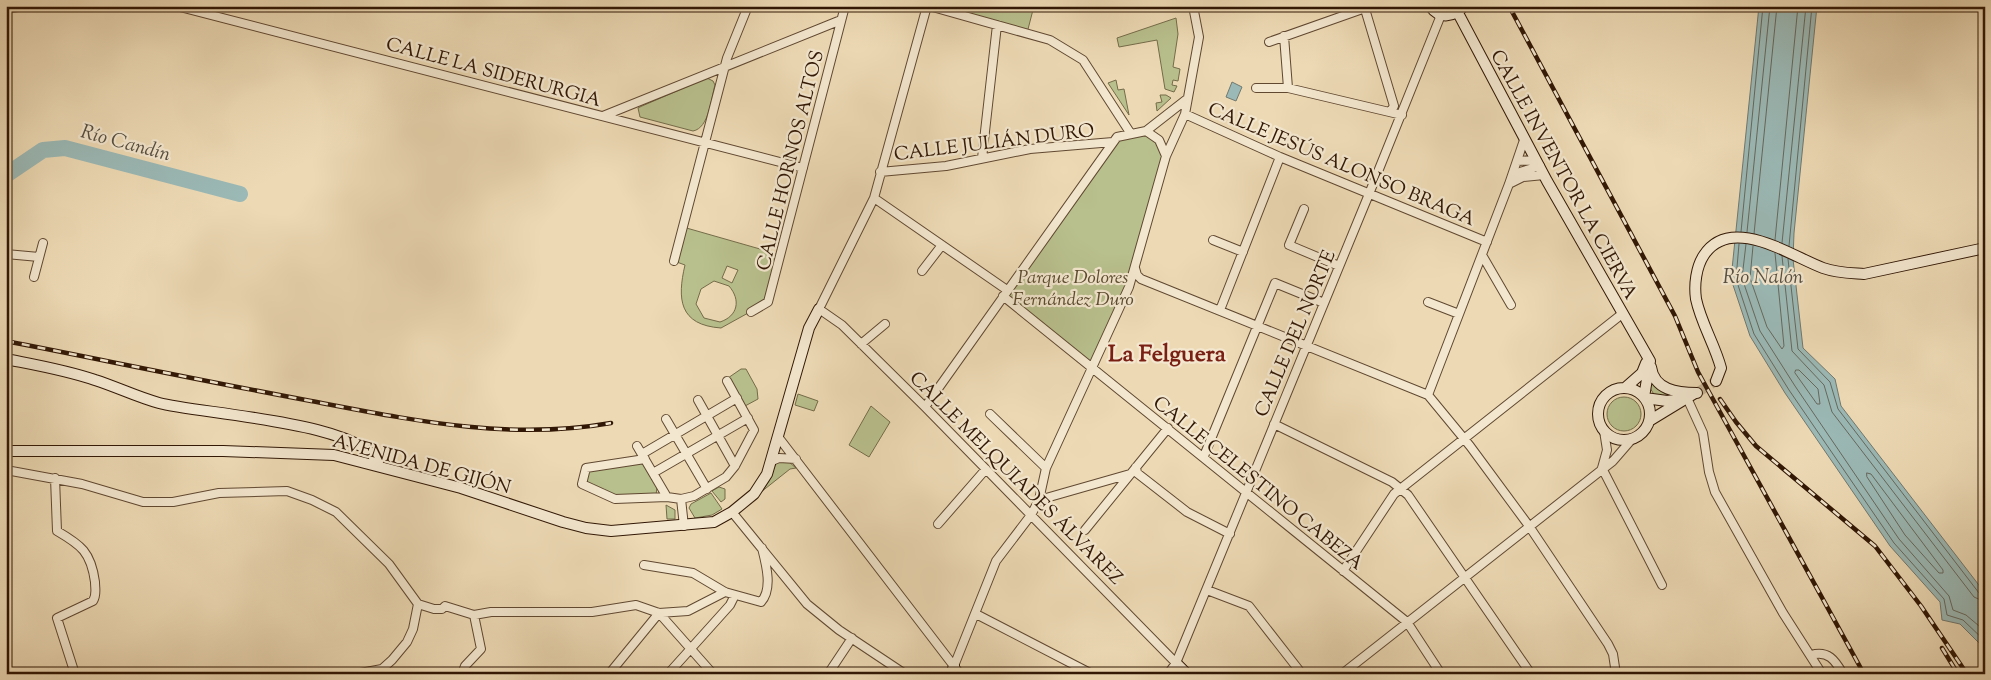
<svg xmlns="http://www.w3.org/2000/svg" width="1991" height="680" font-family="'Sorts Mill Goudy',serif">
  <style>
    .green { fill: #b8c08d; stroke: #746c49; fill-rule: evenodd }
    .water { fill: #9bb9b6; stroke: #71786f }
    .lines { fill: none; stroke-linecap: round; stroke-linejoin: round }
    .shore { stroke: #66685e; stroke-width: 1 }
    .river { stroke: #9bb9b6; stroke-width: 16 }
    .secondary-tunnel { stroke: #c7b392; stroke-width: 10; stroke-dasharray: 10 5; stroke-linecap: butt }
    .street-casing { stroke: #604831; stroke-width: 10 }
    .secondary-casing { stroke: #311705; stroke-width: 12 }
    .street { stroke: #f3e7cf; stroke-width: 8 }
    .secondary { stroke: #f3e7cf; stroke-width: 10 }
    .rail-casing { stroke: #311705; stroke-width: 4.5 }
    .rail { stroke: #f3e7cf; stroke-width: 2.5; stroke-dasharray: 8; stroke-linecap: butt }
    .labels { text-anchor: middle; stroke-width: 4.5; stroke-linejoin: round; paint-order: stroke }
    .street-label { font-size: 19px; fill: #311705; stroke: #f3e7cf }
    .park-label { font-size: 19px; font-style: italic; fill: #5a4a2e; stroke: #f3e7cf }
    .water-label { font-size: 20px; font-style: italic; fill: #565043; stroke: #f3e7cf }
    .district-label { font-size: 24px; font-weight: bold; fill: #7a1f14; stroke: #f3e7cf }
  </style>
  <rect width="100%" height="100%" fill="#eddab5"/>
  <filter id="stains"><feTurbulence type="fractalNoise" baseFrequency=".004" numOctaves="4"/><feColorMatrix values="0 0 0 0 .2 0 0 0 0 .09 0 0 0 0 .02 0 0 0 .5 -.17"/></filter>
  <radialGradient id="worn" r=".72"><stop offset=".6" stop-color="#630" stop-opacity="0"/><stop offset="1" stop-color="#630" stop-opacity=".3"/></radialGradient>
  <path class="green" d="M966,6H1034L1027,33L964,16Z
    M1176,18L1178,34L1173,67L1180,69L1178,81L1173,80L1172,85L1177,86L1174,92L1165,89L1157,40L1119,47L1117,38Z
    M707,78L713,81L715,85C711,99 709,128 693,131L640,117L638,108L642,106Z
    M1116,80L1118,90L1124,89L1129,115L1108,83Z
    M1160,95H1166L1171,98L1157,111L1156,103L1162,102Z
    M1150,134L1166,156L1135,268L1091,367L1003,296L1117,137Z
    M683,227L781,255L768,302L721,328C679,325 677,299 685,265L674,261ZM727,266L738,270L732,283L722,278ZM714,281L729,286C741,300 738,316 720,322L704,318L696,304L701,289Z
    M741,369H746L757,389L758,399L745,406L728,378Z
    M1651,381L1676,396H1655L1650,388Z
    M798,394L818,401L814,411L795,405Z
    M1607 414a17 17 0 1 1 34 0a17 17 0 1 1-34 0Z
    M871,406L890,422L869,457L849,445Z
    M784,461L789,462L796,468L790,469L761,492L769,481L776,463Z
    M642,463L657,487L656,495L615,497L586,483L588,470Z
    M719,487L725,489V499L721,502L712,491Z
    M711,493L722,509L712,515L695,518L689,508L691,504Z
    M666,505L675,510V519H667Z"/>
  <path class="water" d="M1759,6H1817L1794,233L1793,259L1803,348L1835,379L1841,406L1985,593V649L1960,624L1942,620L1940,602L1890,546L1785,393L1750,336L1731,279Z
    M1232,82L1242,87L1236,101L1226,97Z"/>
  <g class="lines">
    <path class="shore" d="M1741,232L1763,6
      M1747,232L1770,6
      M1754,234L1777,6
      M1775,240L1798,6
      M1782,243L1806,6
      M1739,244L1736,279L1754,334L1789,390L1894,543L1944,599L1947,615L1963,620L1985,641
      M1746,244L1742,278L1760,331L1795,386L1899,539L1949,596L1953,610L1966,615L1985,631
      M1753,246L1750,278L1767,327L1782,349L1784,346L1775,253
      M1789,246L1812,6
      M1782,256L1792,351L1824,385L1832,412L1974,597L1985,602
      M1788,259L1798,349L1830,382L1838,409L1979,593L1985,596
      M1796,370H1799L1818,389L1820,404H1817L1795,373Z
      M1867,473L1871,474L1943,570V573H1939L1905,535L1867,477Z"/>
    <path class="river" d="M6,175L43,150L65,148L240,194"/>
    <path class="secondary-tunnel" d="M1698,392L1716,381"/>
    <defs>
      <path id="street" d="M176,6L803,168
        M927,6L874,198L819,309L842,325L925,407L1176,663
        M929,6L1050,40L1083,60L1131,134
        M6,9L24,6
        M1365,9L1394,106L1390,112
        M1284,36L1288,88
        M1269,42L1371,6
        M1256,88H1288L1402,115
        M1185,114L1280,157L1487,242
        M603,116L841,20
        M1146,131L1159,140L1166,156
        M982,158L997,25
        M1517,161L1536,160
        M880,172L946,166L1030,149L1113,142
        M1513,174L1540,166
        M1509,184L1523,177L1544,175
        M874,198L1007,290
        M1304,209L1289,245L1339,266
        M1213,240L1243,252
        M6,254L39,257
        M1482,255L1511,305
        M674,261L727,58L748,6
        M1135,268L1137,275L1141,279L1428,395L1470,446L1529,526L1608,644L1613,654L1616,674
        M922,271L942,245
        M34,277L43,243
        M1003,296L1407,622L1441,674
        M1428,302L1459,314
        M1220,310L1280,157
        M751,312L768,302L845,6
        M861,344L885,324
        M1428,395L1509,184L1524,140
        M1687,398L1703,433L1709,472L1715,492L1783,613L1822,674
        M698,400L735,466
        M925,407L1117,137L1146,131L1187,99
        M990,414L1046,468
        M666,419L707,489
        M1274,424L1392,482L1408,495L1531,674
        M779,438L960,674
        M637,446L667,497
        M642,454L737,398
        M1204,456L1275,283L1324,303
        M645,459L586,468L582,484L615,499L667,497L681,499L694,496L726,477L735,466L754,430L727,381
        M772,461L779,458L796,459
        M1136,467L1137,473L1187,512L1230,534
        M1602,468L1662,585
        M1602,468L1607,450L1604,431
        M6,470L82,484L143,502H173L219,493L287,491L312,500L336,512L389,564L418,604
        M653,473L748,418
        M55,478L57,531C81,545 91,552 95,582C95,589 97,595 93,601L57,618L75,674
        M681,499L684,526
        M1039,500L1130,474
        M732,512L807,604L839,630L905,674
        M938,524L986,469
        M1085,530L1168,428
        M644,565L693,573L725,592L761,602C773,589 766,564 762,548
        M1343,571L1394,494L1622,314
        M1207,590L1249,606L1302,674
        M418,604L434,609H442L445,606L474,615L491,612H592L636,605L659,613L688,611L725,592
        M659,613L713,674
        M976,614L1092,674
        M1811,655C1828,650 1835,660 1843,674
        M954,666L996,561L1031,515L1039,500L1046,468L1129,287L1166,156L1185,114L1199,37L1193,6
        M355,674L382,669L392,660L407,642L413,629L418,604
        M462,674L465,666L481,649L474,615
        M609,674L659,613
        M668,674L730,605L735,595
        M828,674L852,638
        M1168,674L1176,663L1369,194L1441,15
        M1342,674L1613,461L1633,438"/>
      <path id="secondary" d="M1430,6C1440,20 1454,17 1464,6
        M1458,13L1547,181L1650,361L1644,397
        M6,359C36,365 66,370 95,380C117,387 137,397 159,403C199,414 369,422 379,466
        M1651,367C1654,390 1677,393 1697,393
        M1716,381L1721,368C1715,345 1701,323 1696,299C1694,285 1696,267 1704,255C1731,214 1791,256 1823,268C1837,273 1850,273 1864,274L1985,248
        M1625,388L1642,373L1646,363
        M1598 414a26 26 0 1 1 52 0a26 26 0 1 1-52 0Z
        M1645,398L1667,401L1683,399
        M1649,421L1695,393
        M6,451H223L334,455L461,488L563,522L586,528L611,531L714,522L732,512L754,494L767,474L809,328L819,309
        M1176,663L1187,674
        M951,674L954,666"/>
    </defs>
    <use href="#street" class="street-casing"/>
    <use href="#secondary" class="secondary-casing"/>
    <use href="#street" class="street"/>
    <use href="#secondary" class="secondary"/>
    <defs>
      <path id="rail" d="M1509,6L1675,316L1698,372L1864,674
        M6,341C108,361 209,382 311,401C411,420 509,441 611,423
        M1720,399L1736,422L1756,446L1875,546L1921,606L1967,674
        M1942,648L1958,674"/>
    </defs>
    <use href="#rail" class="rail-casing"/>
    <use href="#rail" class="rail"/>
  </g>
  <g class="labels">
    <g class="street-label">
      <text transform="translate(494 71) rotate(15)" y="7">CALLE LA SIDERURGIA</text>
      <text transform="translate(994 141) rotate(-7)" y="7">CALLE JULIÁN DURO</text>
      <text transform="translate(789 160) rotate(-76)" y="7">CALLE HORNOS ALTOS</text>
      <text transform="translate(1342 163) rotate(23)" y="7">CALLE JESÚS ALONSO BRAGA</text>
      <text transform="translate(1565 174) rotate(61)" y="7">CALLE INVENTOR LA CIERVA</text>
      <text transform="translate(1294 333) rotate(-67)" y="7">CALLE DEL NORTE</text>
      <text transform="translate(422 463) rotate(15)" y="7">AVENIDA DE GIJÓN</text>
      <text transform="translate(1017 477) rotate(45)" y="7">CALLE MELQUIADES ÁLVAREZ</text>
      <text transform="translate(1259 482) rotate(39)" y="7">CALLE CELESTINO CABEZA</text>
    </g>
    <g class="park-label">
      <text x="1073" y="283">Parque Dolores<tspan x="1073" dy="22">Fernández Duro</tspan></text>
    </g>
    <g class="water-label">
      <text transform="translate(126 142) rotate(15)" y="7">Río Candín</text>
      <text x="1763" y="283">Río Nalón</text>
    </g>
    <g class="district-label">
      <text x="1167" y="361">La Felguera</text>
    </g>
  </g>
  <rect width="1991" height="680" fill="none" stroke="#eddab5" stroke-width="25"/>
  <rect x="8" y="8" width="1976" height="665" fill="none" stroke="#311705" stroke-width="2.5"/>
  <rect x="12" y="12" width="1966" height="655" fill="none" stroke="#311705"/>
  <rect width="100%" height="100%" filter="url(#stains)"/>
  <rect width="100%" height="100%" fill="url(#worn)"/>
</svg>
